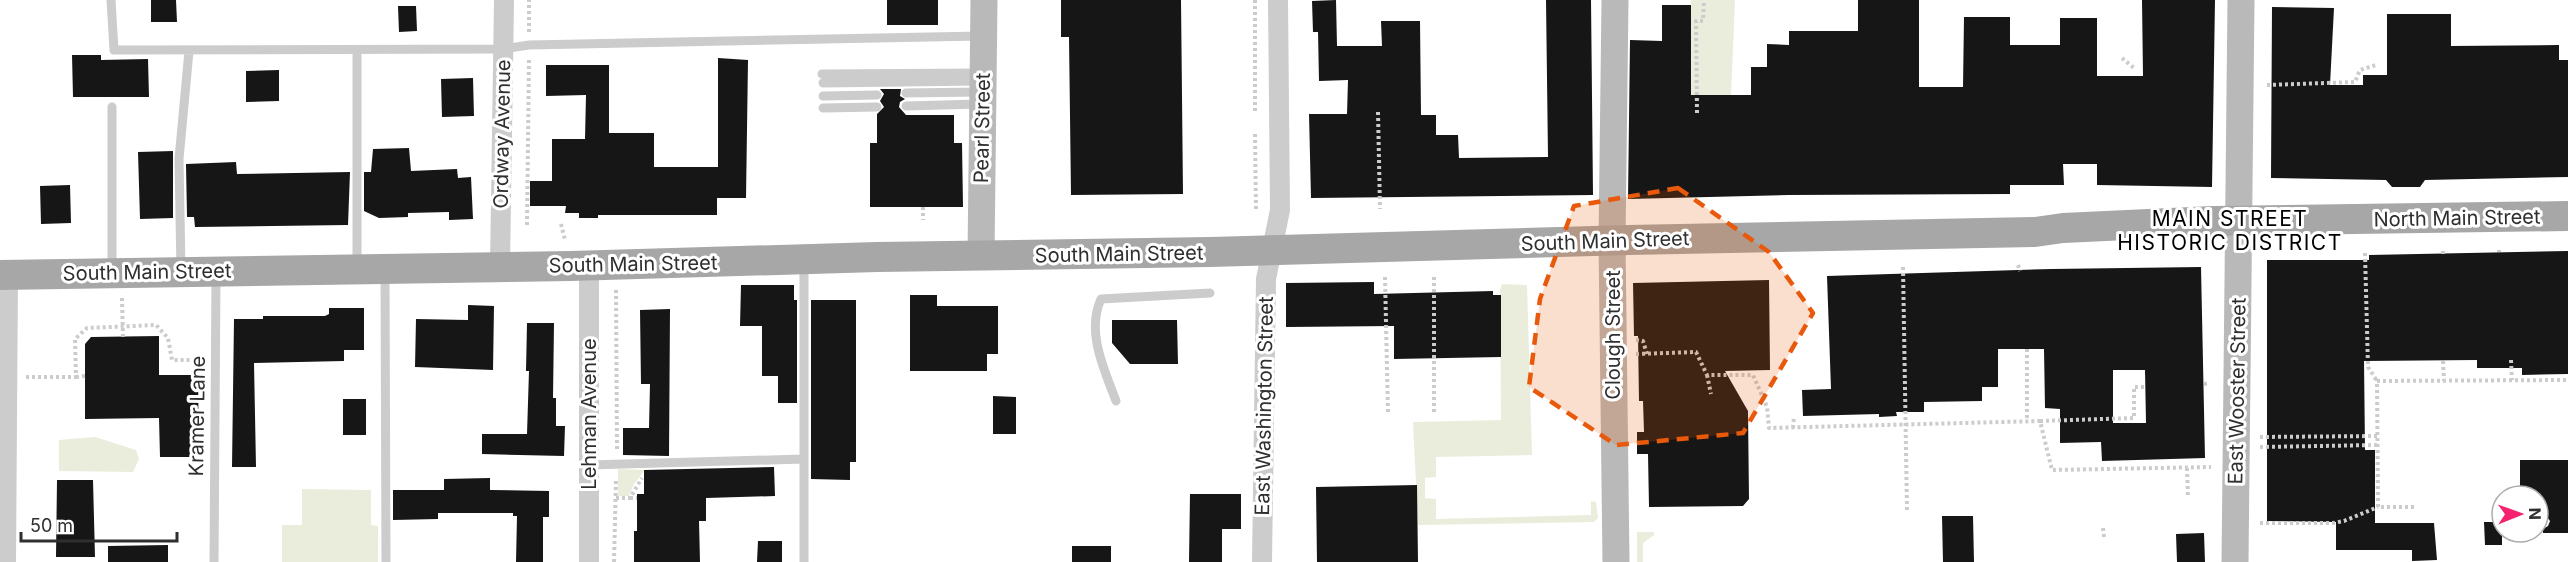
<svg xmlns="http://www.w3.org/2000/svg" width="2568" height="562" font-family="Inter,sans-serif">
  <style>
    .green { fill: #eaeddb }
    .building { fill: #161616; fill-rule: evenodd }
    .lines { fill: none; stroke-linecap: round; stroke-linejoin: round }
    .path { stroke: #ccc; stroke-width: 4; stroke-dasharray: 3 3; stroke-linecap: butt }
    .lane { stroke: #ccc; stroke-width: 9 }
    .street { stroke: #ccc; stroke-width: 20 }
    .secondary { stroke: #b9b9b9; stroke-width: 27 }
    .primary { stroke: #a7a7a7; stroke-width: 30 }
    .marked { fill: #e8590c; fill-opacity: 0.2; stroke: #e8590c; stroke-width: 4.5; stroke-dasharray: 12 8; stroke-linejoin: round }
    .labels { text-anchor: middle; stroke-width: 6; stroke-linejoin: round; paint-order: stroke }
    .street-label { font-size: 20px; fill: #2f2f2f; stroke: #fff }
    .neighbourhood-label { font-size: 21px; letter-spacing: 1.5px; fill: #000; stroke: #fff }
  </style>
  <rect width="100%" height="100%" fill="#fff"/>
  <path class="green" d="M1691,0H1735L1731,95L1691,113Z
    M1502,284L1527,285L1532,455L1436,457V477L1425,478V498L1436,499V519L1591,515V501L1596,502L1598,518L1594,522L1418,525L1413,422L1501,420L1500,290Z
    M95,437L136,450L139,459L133,472L59,471V440Z
    M618,469L645,470L634,484L629,496H618Z
    M302,489L371,490V525L378,526V562H282V525H302Z
    M1637,532H1654V535L1643,543V562H1637Z"/>
  <path class="building" d="M151,0H176L177,22H151Z
    M887,0H938V25H887Z
    M1061,0H1181L1183,194L1071,195L1069,37H1061Z
    M1336,0L1337,46H1382L1381,21H1420L1421,115H1436V135H1458L1459,158L1548,157L1546,0H1591L1593,195L1311,198L1309,114H1347L1348,80L1319,81L1318,32H1313L1312,1Z
    M1858,0H1919V87H1963L1964,17H2010V45H2060V18H2097V76H2143L2142,0H2215L2212,187L2097,185V164H2063L2064,185H2010V194L1788,195L1628,199L1630,40L1662,41V5H1691V95H1751V67H1767V44L1789,45V31H1858Z
    M398,6H416L417,31L399,32Z
    M2272,7L2334,8L2330,85H2363V75H2387V14H2451V46L2559,45V60H2568V177L2425,180L2420,187H2392L2386,180L2271,178Z
    M72,55H101V60L148,59L149,97H73Z
    M718,58L748,60L746,198H717V215H598V218H579V213H565L566,206H530V181H552V139H585L586,95L546,96V65H609V133H654V167H718Z
    M279,70V101L246,102V71Z
    M473,78L474,116L442,117L441,79Z
    M880,89H901L900,96L905,99L900,102L899,107L906,115H954V143H962L963,207H870V143H877V114L884,107L880,101L884,94Z
    M409,148L411,171L457,169L458,178L471,177L473,219L449,220V212L408,213V217L379,218L364,211V172H371L373,149Z
    M173,151V218L140,219L138,152Z
    M236,162L237,174L350,172L348,225L195,227L194,217H187L186,164Z
    M70,185L71,223L41,224L40,186Z
    M2568,251V374L2522,375V368H2477V360L2364,361L2365,450H2375V523H2434L2437,560L2412,561V550H2336V522L2267,521V260H2369V255Z
    M2201,267L2205,458L2102,461L2101,442L2060,443V409L2045,408L2044,349H1998V387H1982V401L1924,402V412H1896L1897,416L1879,417V414L1803,416L1802,390L1831,389L1827,276L2052,269ZM2113,370H2145L2146,423H2113Z
    M1769,280L1770,370L1725,371L1748,411L1749,499L1743,506L1649,507L1648,454H1637V432H1644L1643,401H1639L1638,336H1634L1633,283Z
    M1374,282V294L1493,291V295H1501V357L1394,359V326L1286,327V283Z
    M741,285H794V300H797V403H778V376H762V326H740Z
    M910,295H937V306H998V354H987V371H910Z
    M811,300H856V462H850V480L811,479Z
    M468,305L494,306L493,370L415,367L416,319L468,320Z
    M329,308H364V350H344V361L254,363L256,467H232L234,319H263V316H325L329,314Z
    M670,309L669,456L623,455V428H649L650,384H641L640,310Z
    M1112,320H1177L1178,364H1130L1112,343Z
    M527,323H554L553,398H556V426H565L564,456L482,454V434H527L529,371H526Z
    M159,336V375H198L199,457H160L159,418L85,419V344L91,337Z
    M993,396L1016,397V434H993Z
    M343,399H366V435H343Z
    M2520,460H2568V533H2543V529L2548,526L2550,521L2547,517L2542,515V506H2538V496H2520Z
    M774,467L775,496L706,498V521H699L700,562H634V531H637V494H644V470Z
    M490,478V490L549,491V517H543V562H516L517,516H513V513H438V519L393,520V490H444V479Z
    M57,480H93L95,557H56Z
    M1417,485L1418,562H1317L1316,487Z
    M1190,494H1241V529H1222V562H1189Z
    M1942,516H1973L1974,562H1943Z
    M2484,522H2502V545H2485Z
    M2204,533L2205,562H2177L2176,534Z
    M758,541H782V562H757Z
    M168,545V562H108V546Z
    M1072,546H1111V562H1072Z"/>
  <g class="lines">
    <path class="path" d="M1255,0V112
      M529,32V0
      M2122,58L2134,68
      M2267,85L2355,82L2360,70L2376,65
      M1378,112L1380,209
      M1697,113L1696,21H1703L1704,0
      M1255,134L1256,210
      M1698,203V197
      M923,207V220
      M561,224L565,240
      M527,225L529,58
      M2499,250V252
      M2443,251V254
      M2365,253L2368,367L2377,381
      M2018,265L2020,271
      M1903,267L1907,510
      M1385,277L1388,413
      M1434,277V413
      M616,290L617,450
      M122,298L123,337
      M1636,340L1643,341L1647,354
      M2027,349V421
      M1636,354L1696,352L1707,375H1753L1767,407L1769,428L2040,421L2052,470L2211,467
      M2511,360L2512,380
      M2443,361L2444,381
      M1707,375L1711,394
      M26,377H76L75,339L87,328L156,325L168,338L172,360H203
      M76,377L85,376
      M2204,384L2210,383
      M2040,421L2134,418V387H2145
      M1793,428L1794,417
      M2260,437L2378,436
      M2260,447L2378,445
      M2187,468L2188,498
      M616,498H630L642,478
      M630,498H637
      M2414,507H2378L2377,381L2568,380
      M2260,523H2333L2344,521L2378,507
      M2103,528L2104,537
      M614,562L616,479"/>
    <path class="lane" d="M111,0L114,50L503,49L529,45L981,36
      M822,74L980,73
      M823,83L981,81
      M906,93L980,92
      M823,96L877,95
      M906,106L980,104
      M112,107V269
      M823,108L877,107
      M357,267V51
      M181,270L179,159L189,51
      M385,274L386,562
      M1116,401C1104,369 1086,332 1101,299L1210,293
      M589,465L804,459
      M2538,522H2543
      M214,562L216,276
      M804,562V263"/>
    <path class="street" d="M589,265V562
      M500,267L504,0
      M6,562L8,275
      M1262,562L1266,279L1280,210L1278,0"/>
    <path class="secondary" d="M1615,0L1612,241L1616,562
      M981,256L984,0
      M2235,562L2241,0"/>
    <path class="primary" d="M0,275L571,266L877,257L1210,252L1629,240L2035,232L2063,228L2213,221L2568,216"/>
  </g>
  <path class="marked" d="M1678,188L1769,252L1813,313L1743,433L1616,445L1529,387L1540,299L1574,206Z"/>
  <g class="labels">
    <g class="street-label">
      <text transform="translate(982 128) rotate(-89)" y="7">Pearl Street</text>
      <text transform="translate(502 134) rotate(-89)" y="7">Ordway Avenue</text>
      <text transform="translate(2457 218) rotate(-1)" y="7">North Main Street</text>
      <text transform="translate(1605 241) rotate(-2)" y="7">South Main Street</text>
      <text transform="translate(1119 254) rotate(-1)" y="7">South Main Street</text>
      <text transform="translate(633 264) rotate(-1)" y="7">South Main Street</text>
      <text transform="translate(147 272) rotate(-1)" y="7">South Main Street</text>
      <text transform="translate(1613 335) rotate(-90)" y="7">Clough Street</text>
      <text transform="translate(2237 391) rotate(-89)" y="7">East Wooster Street</text>
      <text transform="translate(1264 406) rotate(-89)" y="7">East Washington Street</text>
      <text transform="translate(589 414) rotate(-90)" y="7">Lehman Avenue</text>
      <text transform="translate(197 416) rotate(-89)" y="7">Kramer Lane</text>
    </g>
    <g class="neighbourhood-label">
      <text x="2230" y="226">MAIN STREET<tspan x="2230" dy="24">HISTORIC DISTRICT</tspan></text>
    </g>
  </g>
  <g transform="translate(2520 514) rotate(89)"><circle r="28" fill="#ffffff" stroke="#acacac" stroke-width="1.5"/>
  <path d="M0-4.5L10 22L0 15L-10 22Z" fill="#f52270"/>
  <text y="-9" font-size="16" font-weight="bold" text-anchor="middle" fill="#2f2f2f">N</text>
  </g>
  <path d="M21 532v9h156v-9" fill="none" stroke="#2f2f2f" stroke-width="3"/>
  <text x="30" y="532" font-size="18" fill="#2f2f2f" stroke="#ffffff" stroke-width="4.5" paint-order="stroke">50 m</text>
</svg>
